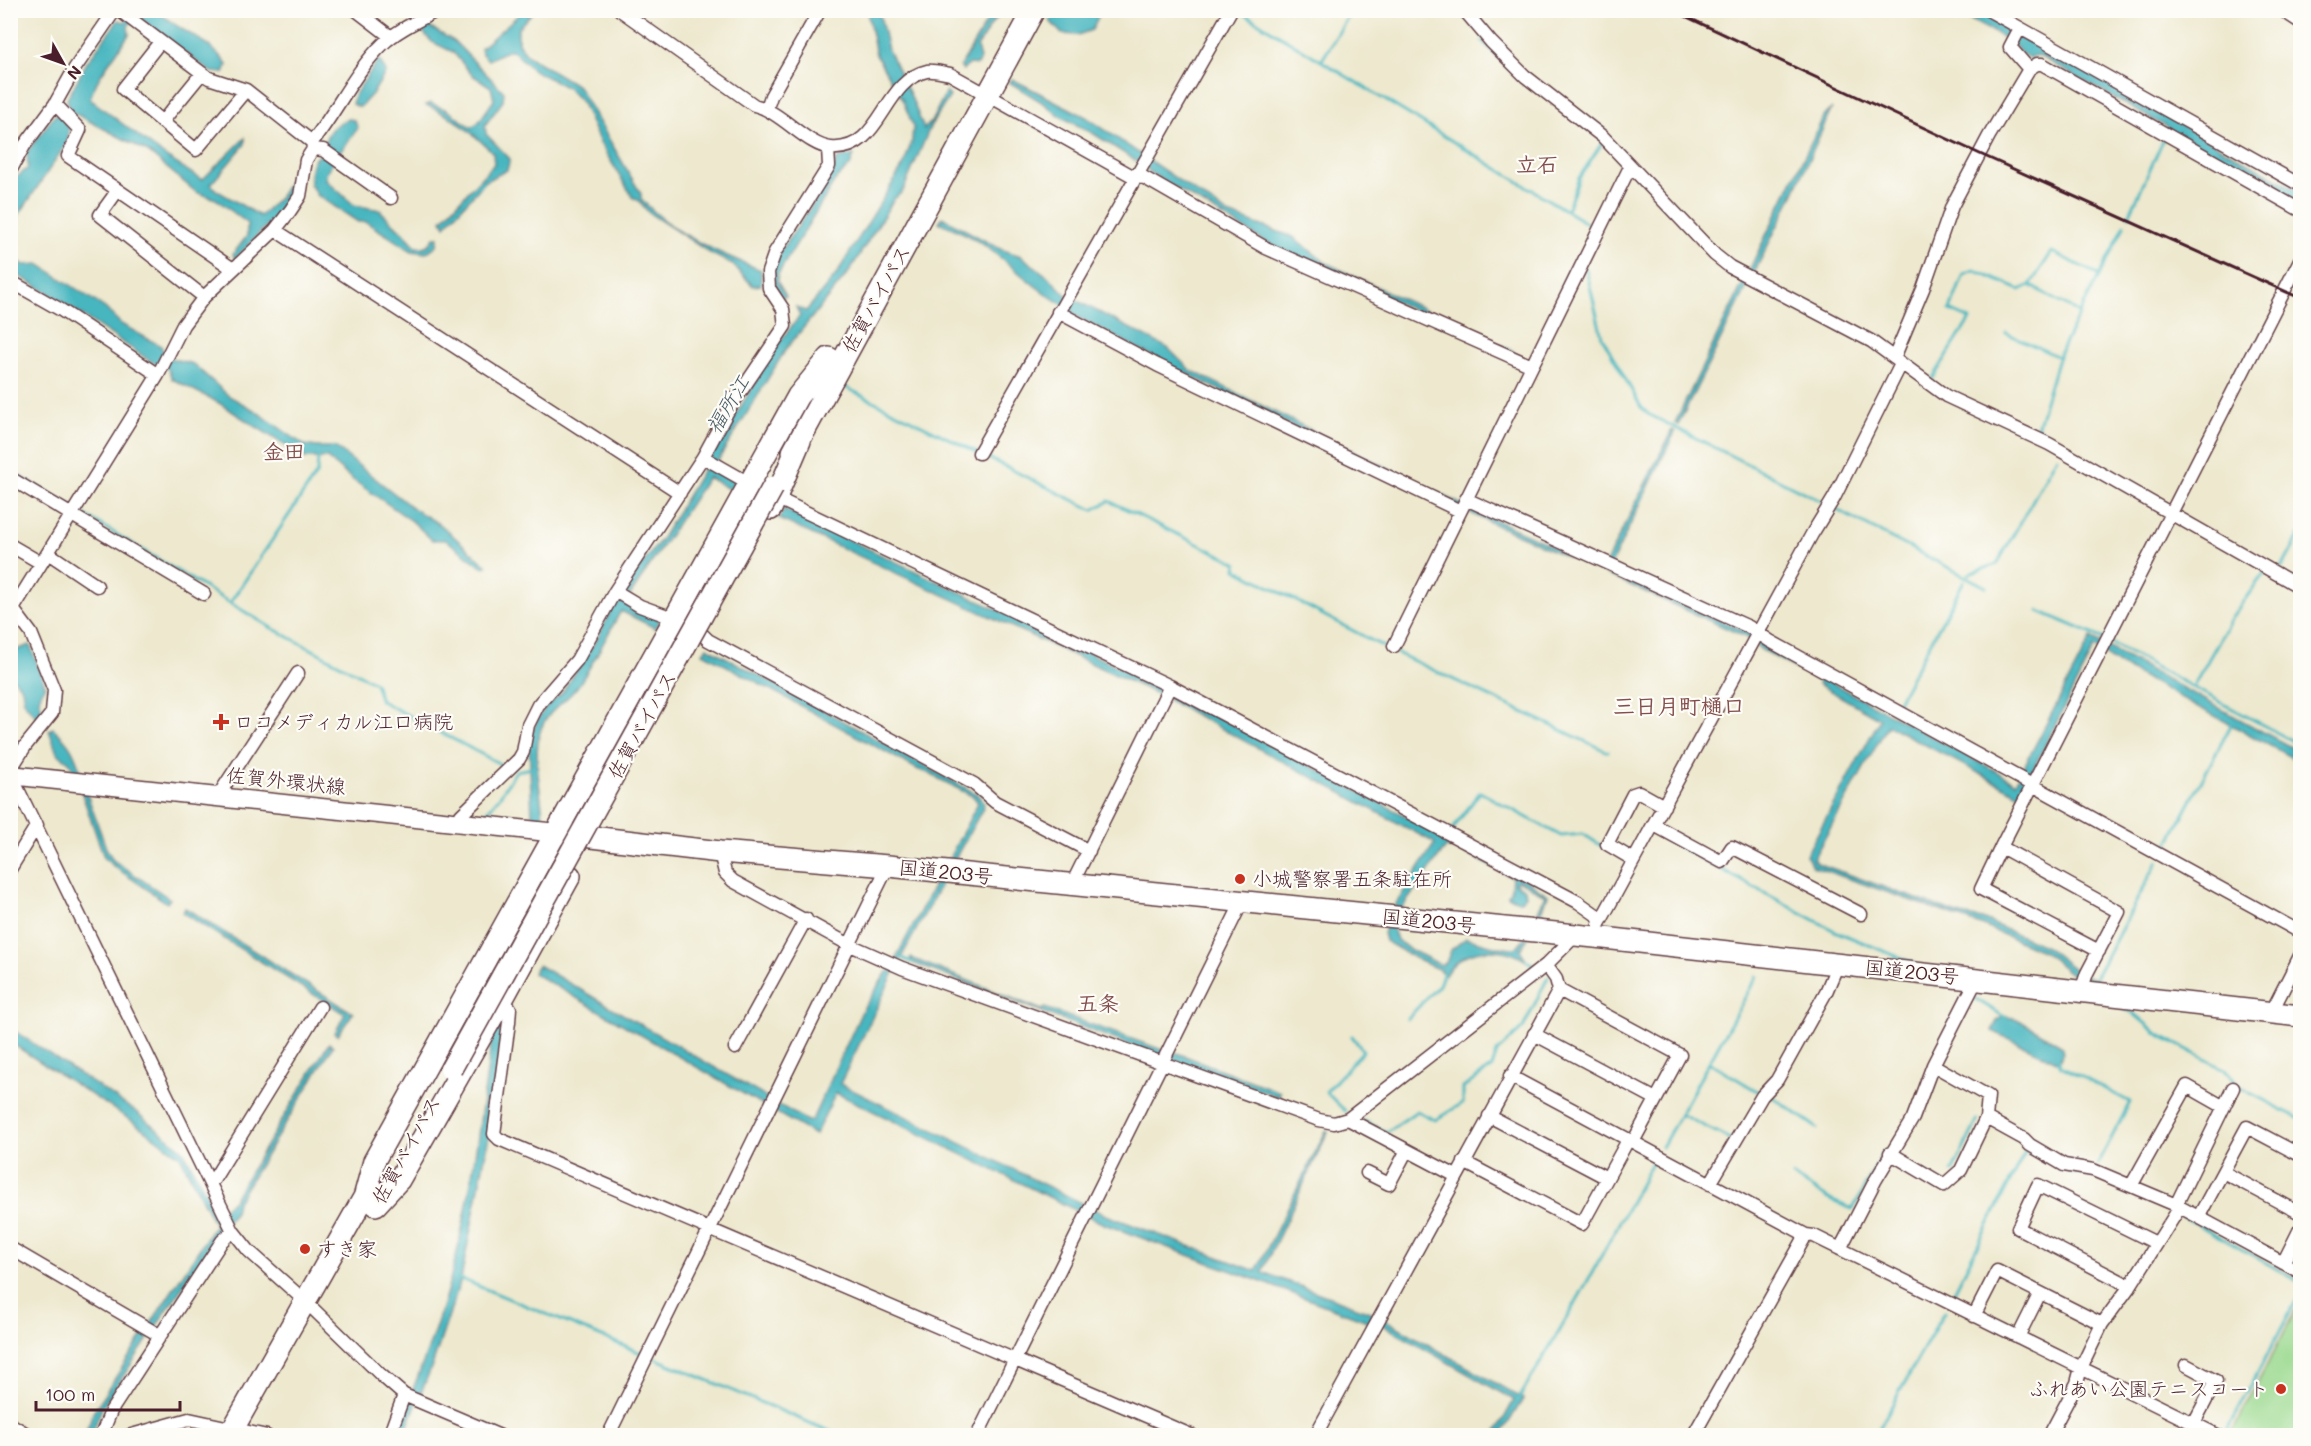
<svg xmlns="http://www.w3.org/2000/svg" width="2311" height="1446" font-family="Mali,'Klee One',sans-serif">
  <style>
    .green { fill: #9ad98e; stroke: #727c5c; stroke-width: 1.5 }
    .water { fill: #47b6bf; stroke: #486a75; stroke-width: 1.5 }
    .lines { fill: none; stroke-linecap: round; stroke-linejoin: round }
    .stream { stroke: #47b6bf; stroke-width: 3 }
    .street-casing { stroke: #623d43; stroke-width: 15 }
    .primary-casing { stroke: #623d43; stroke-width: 21 }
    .highway-casing { stroke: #623d43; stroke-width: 24 }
    .street { stroke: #fff; stroke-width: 12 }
    .primary { stroke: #fff; stroke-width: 18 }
    .highway { stroke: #fff; stroke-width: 21 }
    .rail { stroke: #4a1f2b; stroke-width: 3 }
    .highway-bridge-casing { stroke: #623d43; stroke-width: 24; stroke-linecap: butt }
    .highway-bridge { stroke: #fff; stroke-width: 21 }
    .poi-dot { fill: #c8321e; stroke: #fdfcf7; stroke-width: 2 }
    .labels { text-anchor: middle; stroke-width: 4.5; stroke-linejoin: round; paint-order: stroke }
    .street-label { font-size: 20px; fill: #4a1f2b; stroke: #fdfcf7 }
    .poi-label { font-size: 20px; fill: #4a1f2b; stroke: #fdfcf7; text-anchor: start }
    .neighbourhood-label { font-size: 21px; font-weight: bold; fill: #834e4d; stroke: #fdfcf7 }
    .water-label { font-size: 21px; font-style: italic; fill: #495b66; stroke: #fdfcf7 }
    .quarter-label { font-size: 22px; font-weight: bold; fill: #834e4d; stroke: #fdfcf7 }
  </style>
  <rect width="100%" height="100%" fill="#fdfcf7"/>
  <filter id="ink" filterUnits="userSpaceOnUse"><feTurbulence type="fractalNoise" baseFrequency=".0167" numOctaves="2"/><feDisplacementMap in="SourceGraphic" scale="12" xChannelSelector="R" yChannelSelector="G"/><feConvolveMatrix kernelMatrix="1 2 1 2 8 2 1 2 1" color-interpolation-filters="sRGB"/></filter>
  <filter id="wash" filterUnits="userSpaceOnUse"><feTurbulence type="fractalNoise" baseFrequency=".008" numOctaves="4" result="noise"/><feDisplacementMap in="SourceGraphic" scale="24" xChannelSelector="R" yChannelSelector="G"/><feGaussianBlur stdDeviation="1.35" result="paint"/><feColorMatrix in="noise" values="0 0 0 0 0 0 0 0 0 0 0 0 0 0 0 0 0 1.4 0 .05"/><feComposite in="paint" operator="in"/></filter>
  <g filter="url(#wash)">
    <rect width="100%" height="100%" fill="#ede8ce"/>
    <path class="green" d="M2300,1302V1435H2238L2232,1432Z"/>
    <path class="water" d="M130,11H158C178,32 208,37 227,65L224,73L211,72L137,16L128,26L129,34C116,55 97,75 90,99L166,157L202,180L245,138V144L211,184L216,190L260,216L279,198L294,174L295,187L275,217L235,259L233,254L247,236V223L216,199L196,192L148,152L74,113L65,122L69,129L68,141L11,227V185L13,180L28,168L27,152L55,115L61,116L69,108L67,99L86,64L118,20L125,22L132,13Z
      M523,11H534L518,28V43L528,56L578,86L641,194V199C673,234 718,253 761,270V285L753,286L732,264L710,253L649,213L638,200L633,198L600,143L582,103L568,88L533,70L512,50C503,51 496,57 488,60L482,54L481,48Z
      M867,11H879L888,50L910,94L924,129L931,122L946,92L950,96L931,125L903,191L894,199L849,272L786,349L714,467L738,482L732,491L708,477L625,603L660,619L655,628L621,611C606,636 594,664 577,687C566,702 547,711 541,729C532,755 541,790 543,817H532L529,742L536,723L545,708L562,693L597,639L618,597L662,538L780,341L800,316L796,307L806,311L836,275L903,166L912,141L913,126L903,101L876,55Z
      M993,11H1005L992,23L977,47L980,59L977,65L970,64L963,70L960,67Z
      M1058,11H1078L1079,13L1098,11L1099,15L1092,30L1078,35L1062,34L1049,20Z
      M1954,11H1977L2006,27L2013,35L2024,36L2300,192V202L2041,57L2035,55L2029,58L2020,52L2012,42Z
      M426,25L454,41L504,92L503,101L485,125L486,134L510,159L507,170L486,181L445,226L442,220L494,164L493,153C473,133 453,116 426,105L430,103L447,110L471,127L478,123L494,100L491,87L472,75L453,52L432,42L422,31Z
      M379,59L386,72L373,93L360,107L352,104L354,96Z
      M1012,79L1086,117L1228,214L1293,237L1326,263L1513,351L1510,354L1266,242L1149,172L1147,168L1094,134L1058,115L1045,104L1009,82Z
      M1832,108L1792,197L1678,425L1675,423L1823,118Z
      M349,119L354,120L358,128L338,155L324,147C326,131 335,124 349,119Z
      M323,154L333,162L326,174V180L354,205L380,210C392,224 405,232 416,247C425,248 430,246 434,237H438L437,245L426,253L412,251L366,222H358L317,195L310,184C311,172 309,157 323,154Z
      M854,155L850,166L836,179L778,274L777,281L786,296L783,298C776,290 771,280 773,269C775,255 789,239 797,228C812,206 828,184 837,159Z
      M942,217L1000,249L1021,256L1051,279L1066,295L1168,348L1190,370L1458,503L1603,569L1672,430L1675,432L1608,571L1747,632L1765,646L1821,677L2016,782L2091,638L2300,752V762L2109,659L2103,651L2094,648L2020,795L1888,725L1813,859L1817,863L1961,915L1982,919L2046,947L2079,973L2106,983L2107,987L2076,978L2044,952L1981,925L1812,866L1806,855L1880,719L1818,684L1819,681L1762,650L1744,636L1456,507L1173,367L1070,313L1067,307C1039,292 1017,270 992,251C976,238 957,230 939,222Z
      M11,254L24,265L39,264L105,308L121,324L161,346L166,357L193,364L229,396L254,410L304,445L317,447H335L414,509L441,525L487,566L482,567L446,540H432L412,521L353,480L327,458H305L219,403L172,379L168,369L152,362L50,294L11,271Z
      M784,509L1161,687L1523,878L1548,895L1534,927L1532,926L1545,895L1518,880L1515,883L1525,889L1526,896L1519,901L1511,898L1508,895L1511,889L1512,877L1458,849L1446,847L1399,912L1392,910L1435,843L1155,693L779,519Z
      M30,645L45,685L39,698L43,716L38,719L24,702L22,688L11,676L10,652Z
      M707,647L977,794L984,803L983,808L951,866L946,864L978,803L974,797L926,772L919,770L703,653Z
      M53,728C70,743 74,751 81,773H75L69,762L57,753L49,730Z
      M81,791H86L106,848L113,860L170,899L167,903L112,865L104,857Z
      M936,881L942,882L901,958L840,1084L1106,1215L1256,1271L1326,1131L1328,1132L1262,1272L1375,1314L1370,1322L1104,1224L836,1093L815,1135L533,973L538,965L807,1121L812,1120L863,1009L887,972C894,970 898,963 897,956Z
      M185,908L353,1013L338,1035L335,1033L345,1014L183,913Z
      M1392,925L1397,940L1409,949L1441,965L1446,963L1451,950L1466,938L1497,947L1516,948L1525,937L1528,938L1520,950L1528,962C1502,943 1463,946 1445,975L1438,969L1418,960L1385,941L1383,933L1386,926Z
      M911,958L1042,1010L1045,1008L1168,1052L1177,1053L1280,1092L1279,1097L1174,1060L1167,1055L1159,1056L910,962Z
      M503,1016V1045L489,1136L461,1279L433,1363L404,1435L395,1436C415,1383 437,1331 451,1276C472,1198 480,1117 492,1037Z
      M2003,1016L2017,1019L2061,1045L2063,1052L2059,1062L1992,1031L1997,1021Z
      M10,1028L135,1111L183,1150L217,1214L233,1200L329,1043L333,1046L237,1202L235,1212L222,1227L102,1408L91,1435H84L95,1409L215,1225L180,1156L129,1119L11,1043Z
      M1382,1318L1523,1399L1501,1435H1495L1514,1400L1379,1323Z"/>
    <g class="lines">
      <path class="stream" d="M1238,10L1593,227
        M1482,41L1522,80
        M1322,60L1352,10
        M1567,210L1579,178L1602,143
        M2129,216L2163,140
        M1586,269L1602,337L1641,407L1648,414L1825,503
        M2030,285L2079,313
        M2006,333L2059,357
        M1933,378L1970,319L1950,310L1964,274L1974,270L2020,290L2030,285L2052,252L2099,275
        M843,386L1093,510L1109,501L1237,563L1236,569L1384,647L1608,752
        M2049,435L2037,428L2060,352L2125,225
        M10,471L72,507
        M1833,508L1986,587
        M78,511L270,627L375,683L381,701L504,766
        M2282,568L2300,535
        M1969,574L1997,564L2057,457
        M230,603L317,473L318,458
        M2039,611L2104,639
        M2109,642L2300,745
        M2193,687L2234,614L2265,572
        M1896,705L1964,581
        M485,814L500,796L516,771L532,768
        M1452,830L1480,792L1561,836L1583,834L1603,847
        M1654,833L1835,931L1913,963
        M2165,850L2231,725
        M901,958L912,962
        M1526,960L1537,967
        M2095,978L2158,861
        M1976,999L2006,1018
        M2115,1005L2133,1013L2158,1034L2224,1069L2241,1088L2300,1119
        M1407,1019L1439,985L1444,972
        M2058,1060L2061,1066L2130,1102L2098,1164
        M1709,1062L1757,1091
        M1770,1095L1817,1128
        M1345,1111L1326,1092L1363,1051L1352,1036
        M1680,1114L1732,1140
        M1364,1121L1387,1132L1417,1111L1435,1120L1463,1103V1088L1492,1067L1497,1052L1523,1028L1548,977
        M1662,1147L1757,976
        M2062,1170L2076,1173
        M1952,1172L1978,1120
        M1793,1176L1832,1201L1853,1209L1883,1152
        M2152,1201L2173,1211
        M2179,1214L2300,1282
        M461,1279L646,1355
        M1953,1294L2026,1150L2035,1155
        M652,1357L841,1436
        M1519,1399L1580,1295L1654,1159
        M2227,1430L2300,1294
        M1875,1436L1944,1312"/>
    </g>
  </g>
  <g filter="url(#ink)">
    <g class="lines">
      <defs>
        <path id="street" d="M119,10L202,73L209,78L246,90L312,142
          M356,10L391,37
          M438,10C420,20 397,30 383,44C354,72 337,111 312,142L313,149L306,160L300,196L290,211L275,230L204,297L183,325L158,375L13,609L31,633L54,690L52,713L26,745L12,767L11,775L233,1231L249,1251L305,1301L381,1375L404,1395L500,1436
          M620,10L754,105C781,111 807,146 831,148C882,152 882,81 927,71C934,70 943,73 950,74L1136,178L1143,177L1266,248L1532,366
          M1464,10L1491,42L1525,76L1603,137L1715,255L1730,267L1871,341L1946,396L2049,444L2300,587
          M1988,10L2300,185
          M2282,10L2300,22
          M160,42L123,89L196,150L246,90
          M2029,69L2037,64H2042L2300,210
          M55,104L80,130L68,156L233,269
          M767,108L771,96L820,10
          M162,122L202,73
          M313,149L323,150L391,198
          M10,171L24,146L55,104L75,68L115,10
          M118,190L100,215L204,297
          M275,230L680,493
          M10,281L61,310L158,375
          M1058,312L1157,365L1460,511
          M1894,358L1923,289L1952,206L1989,136L2029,69L2010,47L2020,28
          M979,453L1231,10
          M703,457L754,486
          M10,478L204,594
          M772,496L1170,686L1578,902L1602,919
          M1466,499L1749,627L1770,641L2300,932
          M10,545L41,563
          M48,553L97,586
          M615,591L640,606L673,618
          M702,634L708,640L974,784L995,802L1089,851
          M1394,646L1630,167
          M218,796L298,673
          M459,822L461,815L519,759L523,752L528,725L538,705L577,660L615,591L703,457L729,409L785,326L783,309L769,288L768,272L775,252L829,166L828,148
          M1654,825L1722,862L1732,847L1861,914
          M2001,847L1981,889L2099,951
          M720,852L725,873L733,881L848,944L902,968L1319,1120L1334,1123L1348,1119L1546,965L1575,936
          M1634,860L1607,844L1633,794L1639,792L1664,806
          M10,869L37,825
          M1071,886L1170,686
          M1599,924L1812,534L1834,498L1901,364
          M1559,990L1680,1055L1633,1142
          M2081,991L2087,973L2119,912L2001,847L2300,260
          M502,1000L510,1008L509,1022L494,1134L499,1139L1193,1436
          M2271,1013L2300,956
          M1534,1034L1656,1099
          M735,1048L806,919
          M1933,1065L1988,1096L1986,1118L2024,1139L2030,1145L2064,1165L2093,1170L2176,1205L2300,1272
          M1510,1076L1806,1235L1814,1236L2219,1436
          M1489,1116L1607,1178
          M1348,1119L1456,1176
          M1890,1153L1944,1185L1961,1170L1986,1118
          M1464,1162L1582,1224L1628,1140
          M2223,1172L2300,1213
          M1367,1173L1389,1184L1407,1150
          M209,1181L214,1179L320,1007
          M1710,1184L1762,1096L1777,1080L1826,992L1838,964
          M2131,1186L2187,1086L2224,1107
          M2176,1205L2233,1088
          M2199,1216L2247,1127L2300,1155
          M10,1248L159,1335
          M1840,1249L1875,1181L1913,1118L1933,1065L1977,979
          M2283,1263L2300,1229
          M2130,1286L2018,1228L2038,1185L2156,1243
          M1974,1316L1997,1271L2102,1324
          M2018,1337L2040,1293
          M2186,1365L2216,1381L2194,1423
          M10,1424L30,1436
          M101,1436L111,1411L222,1241L233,1231
          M128,1436L189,1419L267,1436
          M389,1436L404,1395
          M608,1436L888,866
          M977,1436L1242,902
          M1315,1436L1559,990L1556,979L1546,965
          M1693,1436L1806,1235
          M2049,1436L2077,1383L2081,1368L2102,1324L2130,1286L2180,1207"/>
        <path id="primary" d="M10,775L557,833"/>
        <path id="highway" d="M793,452L1034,10
          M771,509L800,441
          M557,833L720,852L888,866L1595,937L2300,1016
          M364,1198L374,1161L798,396L829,358
          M376,1205L399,1180L502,1000L570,876
          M229,1436L371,1185"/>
      </defs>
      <use href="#street" class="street-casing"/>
      <use href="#primary" class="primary-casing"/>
      <use href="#highway" class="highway-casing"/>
      <use href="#street" class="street"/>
      <use href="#primary" class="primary"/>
      <use href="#highway" class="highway"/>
      <path class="rail" d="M1672,10L1980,154L2300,298"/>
      <defs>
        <path id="highway-bridge" d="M451,1069L773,487"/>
      </defs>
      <use href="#highway-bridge" class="highway-bridge-casing"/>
      <use href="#highway-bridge" class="highway-bridge"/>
    </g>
  </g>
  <g class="poi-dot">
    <path d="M218 713h6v6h6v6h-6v6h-6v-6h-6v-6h6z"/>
    <circle cx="1240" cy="879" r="6"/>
    <circle cx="305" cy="1249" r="6"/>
    <circle cx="2281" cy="1389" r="6"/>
  </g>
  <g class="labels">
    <g class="street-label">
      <text transform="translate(876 299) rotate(-61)" y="7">佐賀バイパス</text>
      <text transform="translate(642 725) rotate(-61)" y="7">佐賀バイパス</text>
      <text transform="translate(286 781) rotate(6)" y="7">佐賀外環状線</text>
      <text transform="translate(946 872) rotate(6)" y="7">国道203号</text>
      <text transform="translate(1429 921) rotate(6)" y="7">国道203号</text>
      <text transform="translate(1912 972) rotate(6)" y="7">国道203号</text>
      <text transform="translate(406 1150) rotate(-61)" y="7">佐賀バイパス</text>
    </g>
    <g class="poi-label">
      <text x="234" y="729">ロコメディカル江口病院</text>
      <text x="1252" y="886">小城警察署五条駐在所</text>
      <text x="317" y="1256">すき家</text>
      <text x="2269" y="1396" text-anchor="end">ふれあい公園テニスコート</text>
    </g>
    <g class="neighbourhood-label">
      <text x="1537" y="172">立石</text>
      <text x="284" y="459">金田</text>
      <text x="1098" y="1011">五条</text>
    </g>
    <g class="water-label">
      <text transform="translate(728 405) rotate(-59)" y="7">福所江</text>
    </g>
    <g class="quarter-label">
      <text x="1679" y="714">三日月町樋口</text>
    </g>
  </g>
  <rect width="2311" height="1446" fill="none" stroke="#fdfcf7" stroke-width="36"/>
  <g transform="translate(63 63) rotate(130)" stroke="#fdfcf7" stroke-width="4.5" paint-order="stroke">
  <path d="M0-4.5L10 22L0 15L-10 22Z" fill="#4a1f2b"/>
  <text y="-9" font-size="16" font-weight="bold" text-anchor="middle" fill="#4a1f2b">N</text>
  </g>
  <path d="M36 1401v9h144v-9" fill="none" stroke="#4a1f2b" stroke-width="3"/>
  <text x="45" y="1401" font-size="18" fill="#4a1f2b" stroke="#fdfcf7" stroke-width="4.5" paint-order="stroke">100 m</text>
</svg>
